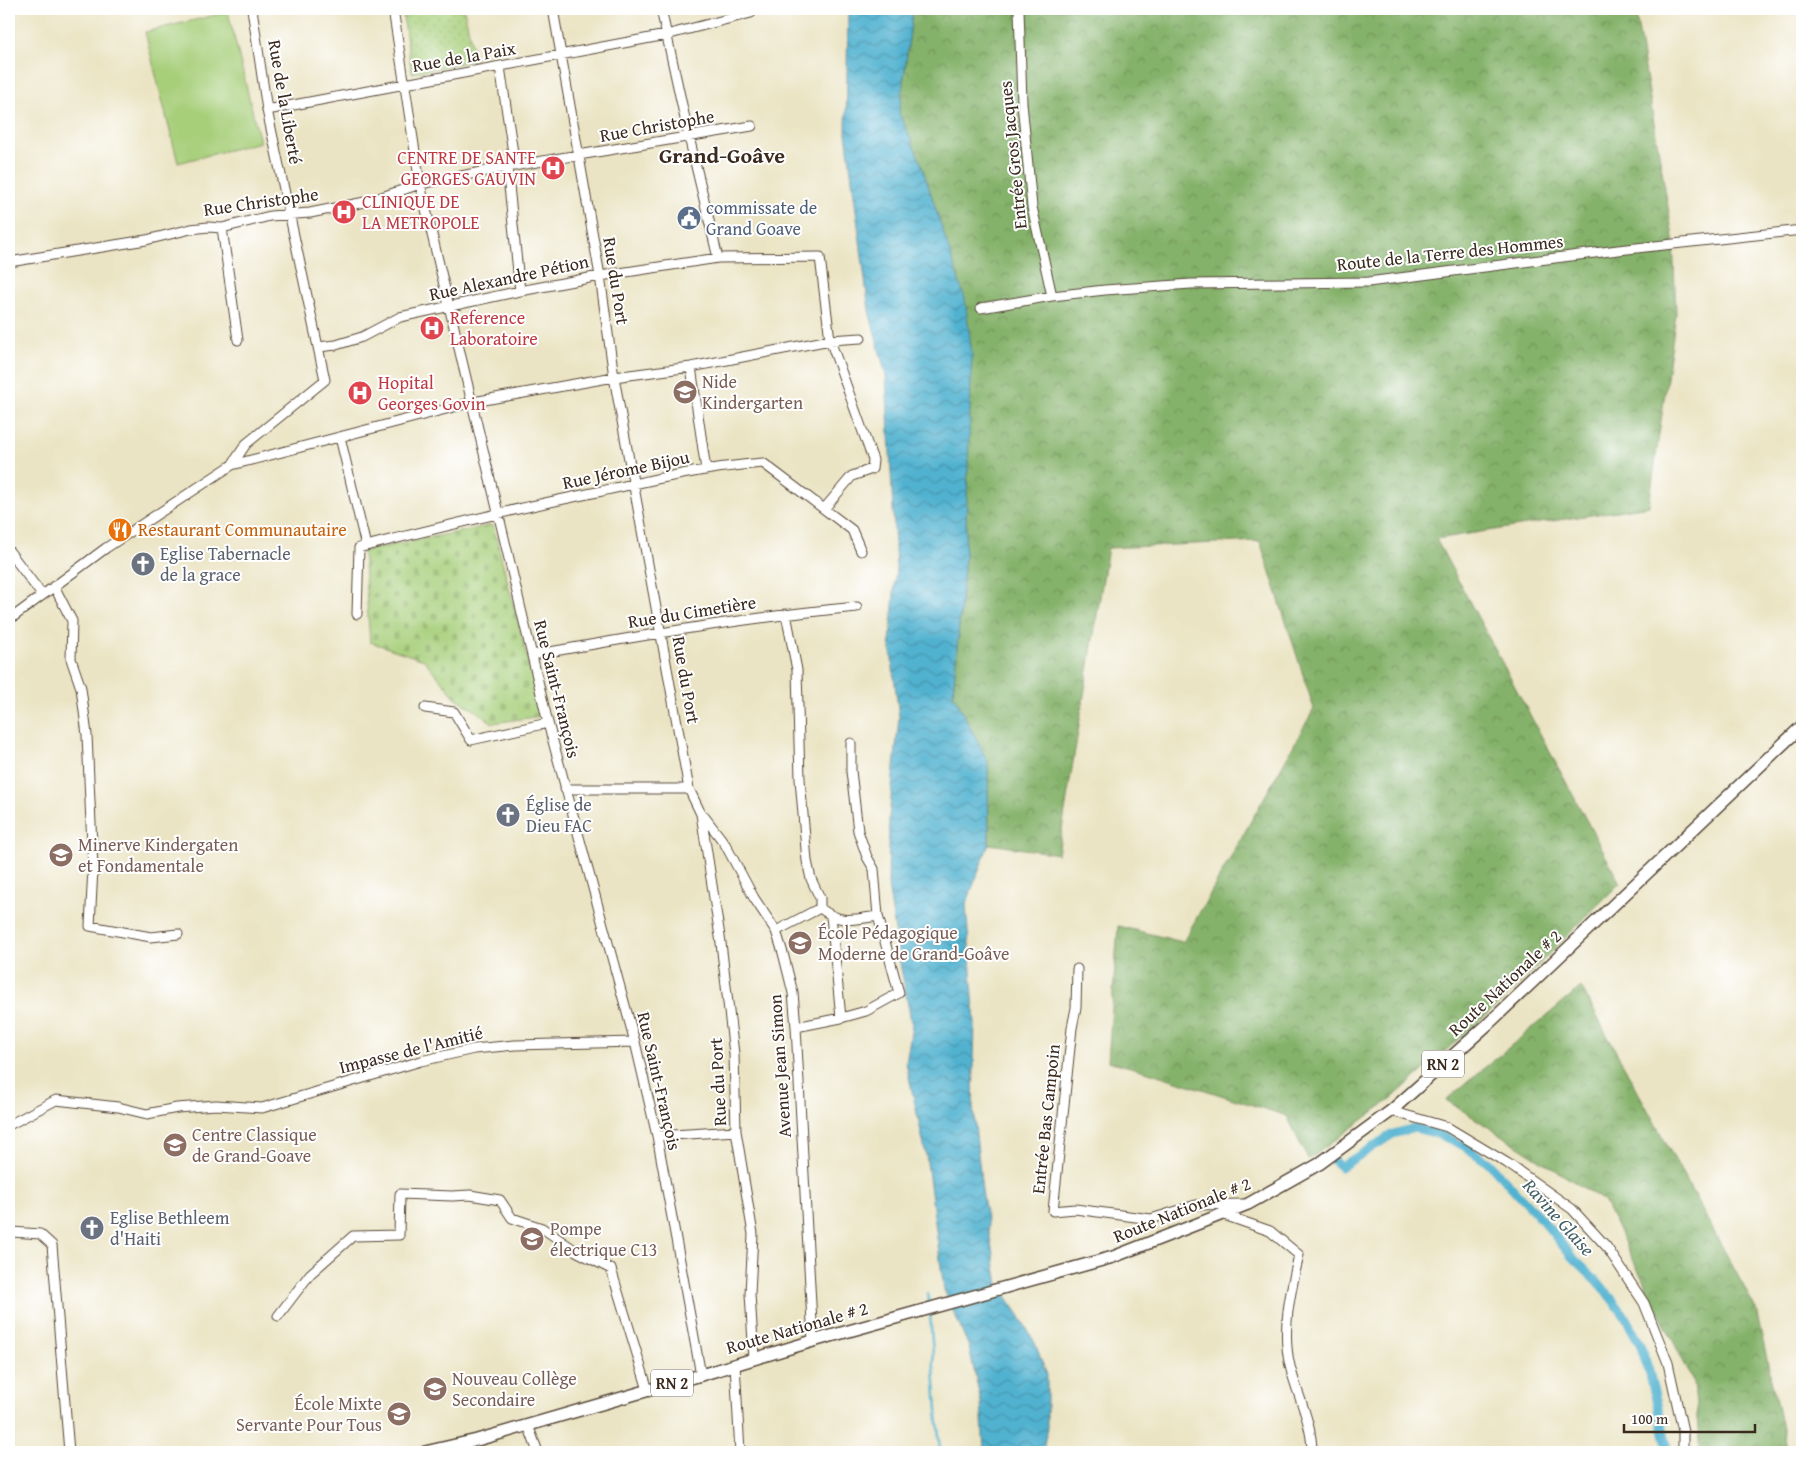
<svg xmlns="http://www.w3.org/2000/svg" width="1811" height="1461" font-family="'Gentium Book Plus',serif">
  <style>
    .forest { fill: url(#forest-crowns); stroke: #606e44 }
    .cemetery { fill: url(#cemetery-stones); stroke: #717c4c }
    .park { fill: url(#park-dots); stroke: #717c4c }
    .garden { fill: #a7cf7a; stroke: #717c4c }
    .water { fill: url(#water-waves); stroke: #466e77 }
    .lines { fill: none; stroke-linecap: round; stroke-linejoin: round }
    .stream { stroke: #51b2d0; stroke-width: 2.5 }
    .canal { stroke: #51b2d0; stroke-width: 9 }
    .minor-casing { stroke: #554637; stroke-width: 11 }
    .major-casing { stroke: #554637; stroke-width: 14 }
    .minor { stroke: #fff; stroke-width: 9 }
    .major { stroke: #fff; stroke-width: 11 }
    .labels { text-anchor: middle; stroke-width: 4; stroke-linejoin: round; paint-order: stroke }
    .shield { fill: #fff; stroke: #766a62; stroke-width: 1 }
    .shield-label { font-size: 16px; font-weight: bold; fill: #3b2a1e }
    .street-label { font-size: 18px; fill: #3b2a1e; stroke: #fff }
    .health-label { font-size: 18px; fill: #be3a42; stroke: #fff; text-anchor: start }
    .service-label { font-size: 18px; fill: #4e5e75; stroke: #fff; text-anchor: start }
    .education-label { font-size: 18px; fill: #785e54; stroke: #fff; text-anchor: start }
    .food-label { font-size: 18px; fill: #c56008; stroke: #fff; text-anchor: start }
    .worship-label { font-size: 18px; fill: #5b616d; stroke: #fff; text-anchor: start }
    .water-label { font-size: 19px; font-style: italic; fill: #446065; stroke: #fff }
    .district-label { font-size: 22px; font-weight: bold; fill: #3b2a1e; stroke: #fff }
  </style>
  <defs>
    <pattern id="forest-crowns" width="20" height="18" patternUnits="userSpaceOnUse" patternTransform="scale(1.25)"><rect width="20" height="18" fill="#85b26a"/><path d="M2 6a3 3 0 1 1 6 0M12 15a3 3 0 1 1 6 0" fill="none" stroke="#6e9157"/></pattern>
    <pattern id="cemetery-stones" width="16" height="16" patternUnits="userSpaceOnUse" patternTransform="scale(1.25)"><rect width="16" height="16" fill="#a7cf7a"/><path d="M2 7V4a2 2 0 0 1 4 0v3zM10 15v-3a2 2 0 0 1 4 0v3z" fill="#91b269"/></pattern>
    <pattern id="park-dots" width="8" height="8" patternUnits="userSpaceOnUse" patternTransform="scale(1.25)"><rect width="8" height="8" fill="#a7cf7a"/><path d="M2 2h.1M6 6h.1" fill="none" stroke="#91b269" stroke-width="1.8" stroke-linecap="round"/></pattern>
    <pattern id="water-waves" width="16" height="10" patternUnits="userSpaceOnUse" patternTransform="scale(1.25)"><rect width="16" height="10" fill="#51b2d0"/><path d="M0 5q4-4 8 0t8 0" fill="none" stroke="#4491a8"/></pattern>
  </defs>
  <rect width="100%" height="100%" fill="#fff"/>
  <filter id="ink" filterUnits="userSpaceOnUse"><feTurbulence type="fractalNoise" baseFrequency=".02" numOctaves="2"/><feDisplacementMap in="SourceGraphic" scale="10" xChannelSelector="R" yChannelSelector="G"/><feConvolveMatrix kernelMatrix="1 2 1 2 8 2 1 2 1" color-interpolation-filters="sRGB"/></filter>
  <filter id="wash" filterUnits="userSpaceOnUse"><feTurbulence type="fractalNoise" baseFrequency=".0096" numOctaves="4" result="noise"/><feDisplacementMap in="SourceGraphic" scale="20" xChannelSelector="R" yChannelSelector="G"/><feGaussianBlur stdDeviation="1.12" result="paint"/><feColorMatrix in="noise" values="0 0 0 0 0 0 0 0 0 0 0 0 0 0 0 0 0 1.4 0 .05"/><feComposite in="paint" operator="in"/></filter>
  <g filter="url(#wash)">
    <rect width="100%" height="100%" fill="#ebe4c4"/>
    <path class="forest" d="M913,9H1635L1673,237L1676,314L1649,506L1436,539L1620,883L1502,1001L1391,1099L1308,1160L1287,1116L1145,1071L1108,1061L1118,926L1183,942L1314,709L1260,541L1108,548L1058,854L989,844L988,762L953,694L965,557L971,354L964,299L920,160L899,113Z
      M1581,987L1756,1309L1787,1452H1700L1694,1383L1604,1201L1446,1100Z"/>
    <path class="cemetery" d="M493,525L542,716L493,723L455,697L424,660L370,642L363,551Z"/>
    <path class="park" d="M402,9H464L475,60L412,73Z"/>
    <path class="garden" d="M228,12L260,142L178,163L145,32Z"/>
    <path class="water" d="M848,9H913L899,113L920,160L965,299L972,354L965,557L953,694L988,762L989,844L966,905L975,1023L973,1107L982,1190L998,1284L1019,1315L1035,1343L1047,1375V1427L1043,1452H984L981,1402L969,1347L944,1290L926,1155L906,1063L912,1026L899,958L888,885L889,817L899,717L890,643L896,568L886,376L869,311L846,133Z"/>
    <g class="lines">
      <path class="stream" d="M928,1294L929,1305
        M930,1313L940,1452"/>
      <path class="canal" d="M1334,1161L1341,1167L1393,1134L1415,1128L1438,1134L1464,1146L1489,1163L1543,1221L1572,1257L1599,1283L1623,1313L1640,1344L1649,1371L1666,1441L1667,1452"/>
    </g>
  </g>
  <g filter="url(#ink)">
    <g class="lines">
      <defs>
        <path id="minor" d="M252,9L267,110L318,347
          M393,9L420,184L548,723L635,1042L657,1136L701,1375
          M553,9L600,276L614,377L689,789L701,814L721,943L734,1054L736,1131L753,1234L750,1294L754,1358
          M661,9L689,137L718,258
          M1019,9L1022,103L1032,207L1052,296
          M500,67L515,166
          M267,110L666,35L751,13L754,9
          M507,167L520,291
          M222,228L238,340
          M9,262L146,240L191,229L208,227L222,228L270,216L310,213L370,201L420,184L507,167L752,126
          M981,308L1052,296L1105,290L1191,284L1368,282L1618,250L1802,230
          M691,367L706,470
          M340,437L366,546L359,548L357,614
          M232,465L246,444L325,380L318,347L336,345L362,337L400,317L520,291L600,276L718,258L820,257L830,340L873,460L872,469L852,476L824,509
          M366,546C444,526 523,507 602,491C655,479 709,467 763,463L852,530L861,551
          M9,551L42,595
          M54,586L72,621L71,659L81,688L87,735L93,868L90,926L151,937L178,934
          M786,614L797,670L800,779L807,861L811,879L820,898V908
          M9,620L106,548L232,465L473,402L614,377L691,367L830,340L861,338
          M532,655C640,636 748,617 857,607
          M425,708L454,712L471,740L548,723
          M565,789H689
          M703,815L725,844L754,898L776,931L783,953L793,993L796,1027L813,1341
          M831,916L841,1018
          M776,931L820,908C842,925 853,919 878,916
          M1077,969L1076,1008L1072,1028L1053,1211L1075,1209L1151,1219L1196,1205L1243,1204
          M796,1027L841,1018L866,1011L899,993L878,916L874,869L867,857L858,831L851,771V743
          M1391,1111L1447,1127L1507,1163L1572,1209L1606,1246L1644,1303L1668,1363L1683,1431V1452
          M9,1125L56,1100L118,1107L147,1114L177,1108L216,1105L262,1108L421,1061L474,1049L515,1045L635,1042
          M657,1136L736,1131
          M1224,1215L1270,1231L1299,1255C1291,1290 1281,1330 1290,1366C1297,1395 1312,1422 1312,1452
          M9,1227L12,1232L40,1234L52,1245L69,1452
          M278,1316L310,1274L353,1236L399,1235L400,1194L452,1196L470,1195L500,1200L512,1218L542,1228L576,1251L611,1269L648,1390
          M735,1364L740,1452
          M528,1425L538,1452"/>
        <path id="major" d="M425,1452L477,1440L701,1375L813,1341L1113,1257L1248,1204L1319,1164L1391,1111L1487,1025L1802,726"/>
      </defs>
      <use href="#minor" class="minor-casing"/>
      <use href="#major" class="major-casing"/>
      <use href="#minor" class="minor"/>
      <use href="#major" class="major"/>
    </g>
  </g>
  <defs>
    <symbol id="hospital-disc" viewBox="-11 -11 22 22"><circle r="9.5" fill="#e0444e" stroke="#fff"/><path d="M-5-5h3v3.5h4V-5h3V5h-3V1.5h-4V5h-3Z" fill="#fff"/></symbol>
    <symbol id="civic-disc" viewBox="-11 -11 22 22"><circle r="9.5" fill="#5c6f8a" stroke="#fff"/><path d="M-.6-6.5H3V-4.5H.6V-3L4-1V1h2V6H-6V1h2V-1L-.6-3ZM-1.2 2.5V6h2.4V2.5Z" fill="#fff"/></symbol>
    <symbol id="school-disc" viewBox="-11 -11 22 22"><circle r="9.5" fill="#8d6e63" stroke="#fff"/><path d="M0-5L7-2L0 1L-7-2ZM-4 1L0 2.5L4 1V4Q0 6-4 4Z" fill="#fff"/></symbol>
    <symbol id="restaurant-disc" viewBox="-11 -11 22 22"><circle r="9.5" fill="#e8710a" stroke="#fff"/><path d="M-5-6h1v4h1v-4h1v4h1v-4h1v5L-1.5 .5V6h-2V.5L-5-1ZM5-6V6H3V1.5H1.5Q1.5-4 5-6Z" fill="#fff"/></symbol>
    <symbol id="church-disc" viewBox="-11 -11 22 22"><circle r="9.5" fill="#6b7280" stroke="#fff"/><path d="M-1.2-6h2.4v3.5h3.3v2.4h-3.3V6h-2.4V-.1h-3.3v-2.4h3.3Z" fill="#fff"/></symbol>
    <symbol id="university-disc" viewBox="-11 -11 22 22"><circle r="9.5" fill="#8d6e63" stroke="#fff"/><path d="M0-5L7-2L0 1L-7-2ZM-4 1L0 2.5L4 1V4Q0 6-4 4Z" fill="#fff"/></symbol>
  </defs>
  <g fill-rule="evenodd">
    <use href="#hospital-disc" x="539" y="154" width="28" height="28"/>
    <use href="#hospital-disc" x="330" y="198" width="28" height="28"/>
    <use href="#civic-disc" x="675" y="204" width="28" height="28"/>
    <use href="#hospital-disc" x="418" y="314" width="28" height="28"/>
    <use href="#school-disc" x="671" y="378" width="28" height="28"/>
    <use href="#hospital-disc" x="346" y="379" width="28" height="28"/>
    <use href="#restaurant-disc" x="106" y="516" width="28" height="28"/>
    <use href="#church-disc" x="129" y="550" width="28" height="28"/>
    <use href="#church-disc" x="494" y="801" width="28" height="28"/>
    <use href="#school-disc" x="47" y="841" width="28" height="28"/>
    <use href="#school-disc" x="786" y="929" width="28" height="28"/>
    <use href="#university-disc" x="161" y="1131" width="28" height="28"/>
    <use href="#church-disc" x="78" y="1214" width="28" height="28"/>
    <use href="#school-disc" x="518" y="1225" width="28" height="28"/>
    <use href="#school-disc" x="421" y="1375" width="28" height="28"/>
    <use href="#school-disc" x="385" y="1400" width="28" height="28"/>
  </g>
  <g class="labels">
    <g class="shield">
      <rect x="1422" y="1050.5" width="42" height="27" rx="4"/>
      <rect x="651" y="1369.5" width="42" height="27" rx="4"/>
    </g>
    <g class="shield-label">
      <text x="1443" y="1070">RN 2</text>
      <text x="672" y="1389">RN 2</text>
    </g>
    <g class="street-label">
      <text transform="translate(464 57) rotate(-10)" y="6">Rue de la Paix</text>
      <text transform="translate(285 102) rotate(80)" y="6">Rue de la Liberté</text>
      <text transform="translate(657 126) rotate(-10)" y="6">Rue Christophe</text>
      <text transform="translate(1013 155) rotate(-96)" y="6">Entrée Gros Jacques</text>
      <text transform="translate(261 202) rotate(-8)" y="6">Rue Christophe</text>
      <text transform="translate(1450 253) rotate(-6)" y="6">Route de la Terre des Hommes</text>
      <text transform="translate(509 278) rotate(-12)" y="6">Rue Alexandre Pétion</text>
      <text transform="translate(616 281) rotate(81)" y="6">Rue du Port</text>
      <text transform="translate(626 470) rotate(-12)" y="6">Rue Jérome Bijou</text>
      <text transform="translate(692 612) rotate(-9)" y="6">Rue du Cimetière</text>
      <text transform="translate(686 680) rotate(80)" y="6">Rue du Port</text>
      <text transform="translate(557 689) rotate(76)" y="6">Rue Saint-François</text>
      <text transform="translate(1505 983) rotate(-43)" y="6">Route Nationale # 2</text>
      <text transform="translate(411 1050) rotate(-14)" y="6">Impasse de l'Amitié</text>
      <text transform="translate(780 1066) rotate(-94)" y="6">Avenue Jean Simon</text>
      <text transform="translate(659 1081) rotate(77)" y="6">Rue Saint-François</text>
      <text transform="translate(718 1082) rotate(-93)" y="6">Rue du Port</text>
      <text transform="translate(1046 1119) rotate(-84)" y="6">Entrée Bas Campoin</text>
      <text transform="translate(1182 1210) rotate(-22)" y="6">Route Nationale # 2</text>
      <text transform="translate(797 1328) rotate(-16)" y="6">Route Nationale # 2</text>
    </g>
    <g class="health-label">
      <text x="536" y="164" text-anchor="end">CENTRE DE SANTE<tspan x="536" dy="21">GEORGES GAUVIN</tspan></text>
      <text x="362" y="208">CLINIQUE DE<tspan x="362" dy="21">LA METROPOLE</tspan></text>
      <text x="450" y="324">Reference<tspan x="450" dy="21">Laboratoire</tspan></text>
      <text x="378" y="389">Hopital<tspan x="378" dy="21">Georges Govin</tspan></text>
    </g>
    <g class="service-label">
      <text x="706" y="214">commissate de<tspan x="706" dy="21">Grand Goave</tspan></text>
    </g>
    <g class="education-label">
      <text x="702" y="388">Nide<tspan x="702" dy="21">Kindergarten</tspan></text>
      <text x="78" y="851">Minerve Kindergaten<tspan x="78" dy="21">et Fondamentale</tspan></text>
      <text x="818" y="939">École Pédagogique<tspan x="818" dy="21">Moderne de Grand-Goâve</tspan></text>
      <text x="192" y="1141">Centre Classique<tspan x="192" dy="21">de Grand-Goave</tspan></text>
      <text x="550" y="1235">Pompe<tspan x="550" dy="21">électrique C13</tspan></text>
      <text x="452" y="1385">Nouveau Collège<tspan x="452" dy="21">Secondaire</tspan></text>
      <text x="382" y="1410" text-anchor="end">École Mixte<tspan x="382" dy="21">Servante Pour Tous</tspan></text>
    </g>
    <g class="food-label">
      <text x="138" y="536">Restaurant Communautaire</text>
    </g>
    <g class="worship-label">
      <text x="160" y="560">Eglise Tabernacle<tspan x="160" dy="21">de la grace</tspan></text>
      <text x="526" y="811">Église de<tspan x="526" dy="21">Dieu FAC</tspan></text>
      <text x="110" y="1224">Eglise Bethleem<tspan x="110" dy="21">d'Haiti</tspan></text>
    </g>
    <g class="water-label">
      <text transform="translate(1559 1217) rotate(48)" y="7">Ravine Glaise</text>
    </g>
    <g class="district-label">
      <text x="722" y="163">Grand-Goâve</text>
    </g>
  </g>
  <rect width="1811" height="1461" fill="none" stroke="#fff" stroke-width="30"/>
  <path d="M1624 1424v8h131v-8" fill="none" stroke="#3b2a1e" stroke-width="2.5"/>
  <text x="1631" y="1424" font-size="15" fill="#3b2a1e" stroke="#ffffff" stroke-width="4" paint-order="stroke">100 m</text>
</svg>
